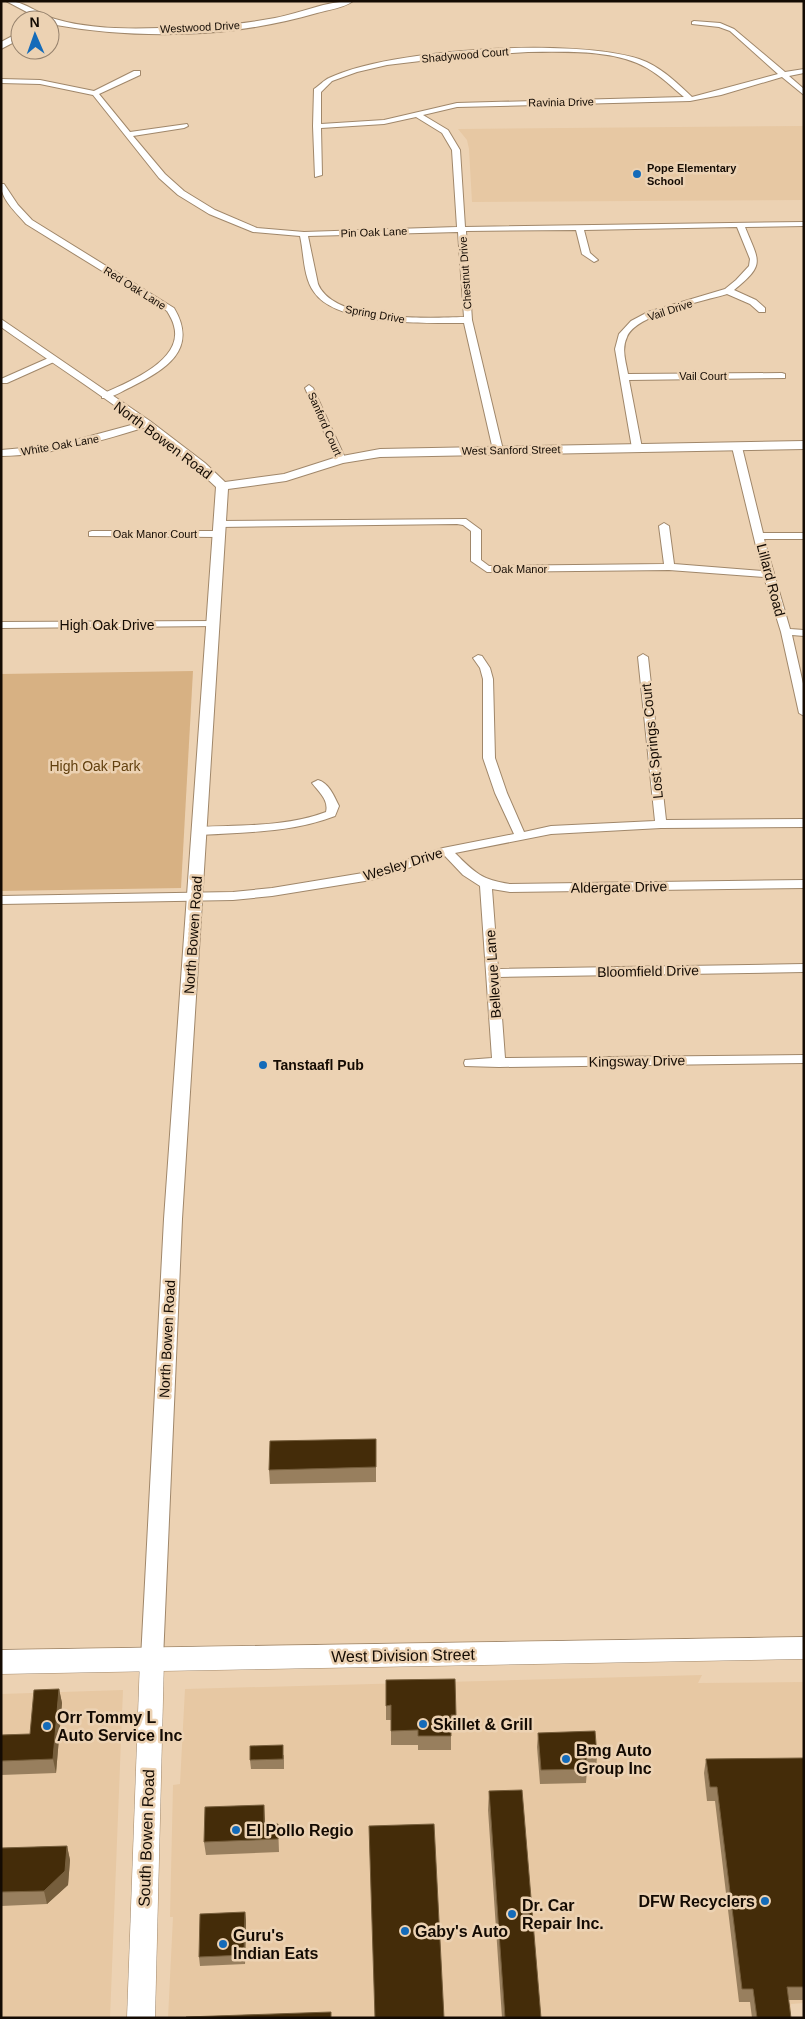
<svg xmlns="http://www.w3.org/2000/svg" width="805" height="2019" font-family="Helvetica,sans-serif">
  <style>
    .built { fill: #e7c8a3 }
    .green { fill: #d7b183 }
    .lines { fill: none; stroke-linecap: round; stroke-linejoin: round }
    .minor-casing { stroke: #a0876a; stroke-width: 2 }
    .tertiary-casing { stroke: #a0876a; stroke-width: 2 }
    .secondary-casing { stroke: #a0876a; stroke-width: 1 }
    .primary-casing { stroke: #a0876a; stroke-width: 1 }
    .minor { fill: #fff; fill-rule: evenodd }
    .tertiary { fill: #fff; fill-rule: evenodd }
    .secondary { fill: #fff; fill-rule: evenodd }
    .primary { fill: #fff; fill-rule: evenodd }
    .wall { fill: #987f5e }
    .shaded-wall { fill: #765e3c }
    .building { fill: #442c09; stroke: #765e3c }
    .poi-dot { fill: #146bb9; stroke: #ecd2b3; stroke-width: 2 }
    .labels { text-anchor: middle; stroke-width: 5; stroke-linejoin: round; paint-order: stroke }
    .far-street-label { font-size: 11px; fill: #140b03; stroke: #ecd2b3 }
    .far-poi-label { font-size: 11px; font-weight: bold; fill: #140b03; stroke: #ecd2b3; text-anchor: start }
    .street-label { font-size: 14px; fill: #140b03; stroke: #ecd2b3 }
    .park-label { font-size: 14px; fill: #62400f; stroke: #ecd2b3 }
    .poi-label { font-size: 14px; font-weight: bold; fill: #140b03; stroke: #ecd2b3; text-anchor: start }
    .near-street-label { font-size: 16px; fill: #140b03; stroke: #ecd2b3 }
    .near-poi-label { font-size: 16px; font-weight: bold; fill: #140b03; stroke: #ecd2b3; text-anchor: start }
  </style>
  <rect width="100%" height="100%" fill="#ecd2b3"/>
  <path class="built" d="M804,126V200L472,202L469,149L467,140L458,129Z
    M702,1675L698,1683L804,1682V2003L791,2004V2018H168L173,1917H170L173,1785L180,1784L185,1689Z
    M123,1690L110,2018H1V1694Z"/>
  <path class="green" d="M193,671L181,888L1,891V674Z"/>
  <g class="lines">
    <defs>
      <path id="minor" d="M694,21L720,23L734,29L785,72L804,69V73L789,76L804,89V95L782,77L721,95L690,101L457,107L423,115L448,130L460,150L465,227L804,222V226L745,227C759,262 766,264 734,290L756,300L765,308V312H759L750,304L727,294C704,301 636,314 627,337C621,349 626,362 628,374L782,373L785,374V378L629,380L642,448L637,451L632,448L615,349L619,334L631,321L648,312L725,289L736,280L749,266L750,259L737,227L584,230L590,253L598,260L594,262L582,254L576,230L466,231L472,320L503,450L498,453L493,450L464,323C427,323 337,326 314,292C303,277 304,253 300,236L253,232L209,214L178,195L159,178L93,95L40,84L1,83V79L40,80L94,91L134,71H140V75L99,94L130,132L187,124L188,126L184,128L133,136L165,174L184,191L215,210L257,228L304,232L457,227L452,150L442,133L416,117L384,124L321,128L322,175L315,177L313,126L314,89C319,86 324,80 329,78C391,48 575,38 639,59C660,66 676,82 692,97L778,74L730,31L719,27L692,24V22ZM528,52C566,52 613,49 647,68C661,76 672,87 684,97L457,103L384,120L321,124V92L332,81L357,72L387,65L462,56ZM458,232L464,317C429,318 334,323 318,284L308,236Z
        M1,184H4L18,205L32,220L174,308C199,350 165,370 131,387C122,391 111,399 102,398V394C126,383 184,361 174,326C173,321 170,316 167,311L26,224C16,212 1,200 1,184Z
        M53,356L57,359L56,361L7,383H1V379Z
        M309,385L313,388L346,460L344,462L341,463L336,460L305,388Z
        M146,421L149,422V426C101,441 53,455 1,456V450L57,445Z
        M737,444L742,447L763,533H804V539H764L790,629L804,630V636L792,635L804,688V716L799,713L781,632L764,577L669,570L487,572L471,561V531L463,525L457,524L219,527L214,524L219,521L466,519L481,530V560L489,566L664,564L659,526L664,523L669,526L674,564L762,571L732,447Z
        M92,531H218L223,534L218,537L89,536V532Z
        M213,621L217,622L218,624L217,626L1,628V622Z
        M643,654L648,657L666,820L804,819V827L661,828L551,834L455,853C475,873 482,880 510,884L804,880V888L510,892L492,889L498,969L804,964V972L499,977L505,1058L804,1055V1063L499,1067L465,1066L464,1063L465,1060L492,1058L480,886L463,875L445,856L371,880L272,896L233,900L1,904V896L233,892L272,888L369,872L443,848L514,834L495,793L483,758V679L480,668L473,658L478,655L482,656L490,668L493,679L495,758L507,793L524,832L551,826L655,821L638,657Z
        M318,780C329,783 334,796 339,806L335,816C291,833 245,832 199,835L193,831L199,827C241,825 286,827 326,812C329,800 319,792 312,783Z"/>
      <path id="tertiary" d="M6,1C26,1 37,14 55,19C88,29 127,29 161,28C199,28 238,25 275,18C301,13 326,1 353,1C344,8 328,10 317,13C232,38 138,40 50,24V20H42Z
        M20,32V39L1,49V42Z
        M1,319L150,421L205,463L225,482L284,474L337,457L380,449L804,441V449L380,457L343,463L286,481L228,489L182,1219L163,1659L159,1666L152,1668L145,1666L141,1659L164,1219L216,487C153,427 72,377 1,327Z"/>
      <path id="secondary" d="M152,1648L161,1651L164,1659L155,2018H127L140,1659L143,1651Z"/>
      <path id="primary" d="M804,1637V1659L1,1674V1650Z"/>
    </defs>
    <use href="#minor" class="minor-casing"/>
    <use href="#tertiary" class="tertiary-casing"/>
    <use href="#secondary" class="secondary-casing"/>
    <use href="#primary" class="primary-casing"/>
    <use href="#minor" class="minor"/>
    <use href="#tertiary" class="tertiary"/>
    <use href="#secondary" class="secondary"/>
    <use href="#primary" class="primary"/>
  </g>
  <path class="wall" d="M376,1439V1482L270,1484L269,1470Z
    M386,1680L456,1715V1729H451V1750H418V1745H391V1720H386Z
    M59,1689L62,1703L56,1773L1,1775V1735L30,1734Z
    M538,1733L597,1756L596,1770H587L586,1783L540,1784L537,1747Z
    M284,1755V1769H251L250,1760Z
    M804,1758V2000H788L791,2018H752L750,2002H739L715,1801H707L704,1773L706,1759Z
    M489,1791L541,2018H502L488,1810Z
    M265,1819V1825L278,1824L279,1852L206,1855L204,1842Z
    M67,1846L70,1860L68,1885L47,1904L1,1906V1848Z
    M245,1912L246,1921L245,1964L200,1966L199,1957Z"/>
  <path class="shaded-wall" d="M59,1689L62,1703L56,1773L53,1759Z
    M264,1805L265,1819V1839L264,1825Z
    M67,1846L70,1860L68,1885L47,1904L44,1891Z
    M245,1912L246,1921L245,1964L244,1955Z"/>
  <path class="building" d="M376,1439V1467L269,1470L270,1441Z
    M455,1679L456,1715H451V1736H418V1730L391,1731V1705L386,1706V1680Z
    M59,1689L53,1759L1,1761V1735L30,1734L34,1690Z
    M595,1731L597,1756H586L587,1769L541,1770L538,1733Z
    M283,1745V1759L250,1760V1746Z
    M804,1758V1987H787L791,2018H757L753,1989H742L717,1787H710L706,1759Z
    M522,1790L541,2018H505L489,1791Z
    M264,1805V1825L278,1824V1839L204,1842L205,1807Z
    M434,1824L444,2018H375L369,1826Z
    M67,1846L65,1871L44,1891L1,1892V1848Z
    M245,1912L244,1955L199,1957L200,1914Z
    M331,2012V2018H186V2017Z"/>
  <g class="poi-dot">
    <circle cx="637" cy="174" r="5"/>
    <circle cx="263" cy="1065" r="5"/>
    <circle cx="423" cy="1724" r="5"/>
    <circle cx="47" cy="1726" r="5"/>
    <circle cx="566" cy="1759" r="5"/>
    <circle cx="236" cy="1830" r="5"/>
    <circle cx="765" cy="1901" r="5"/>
    <circle cx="512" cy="1914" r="5"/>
    <circle cx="405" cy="1931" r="5"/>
    <circle cx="223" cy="1944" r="5"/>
  </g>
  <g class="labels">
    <g class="far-street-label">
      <text transform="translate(200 27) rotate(-3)" y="4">Westwood Drive</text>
      <text transform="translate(465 55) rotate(-5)" y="4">Shadywood Court</text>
      <text transform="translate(561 102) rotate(-1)" y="4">Ravinia Drive</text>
      <text transform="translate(374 232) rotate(-2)" y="4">Pin Oak Lane</text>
      <text transform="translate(465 273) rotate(-94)" y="4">Chestnut Drive</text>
      <text transform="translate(135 288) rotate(32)" y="4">Red Oak Lane</text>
      <text transform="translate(670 310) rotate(-18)" y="4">Vail Drive</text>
      <text transform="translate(375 314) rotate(10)" y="4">Spring Drive</text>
      <text x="703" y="380">Vail Court</text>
      <text transform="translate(325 424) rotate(66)" y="4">Sanford Court</text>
      <text transform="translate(60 445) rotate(-10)" y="4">White Oak Lane</text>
      <text transform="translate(511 450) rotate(-1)" y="4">West Sanford Street</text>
      <text x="155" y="538">Oak Manor Court</text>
      <text x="520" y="573">Oak Manor</text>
    </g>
    <g class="far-poi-label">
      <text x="647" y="172">Pope Elementary<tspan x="647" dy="13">School</tspan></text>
    </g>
    <g class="street-label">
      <text transform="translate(163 440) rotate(37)" y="5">North Bowen Road</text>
      <text transform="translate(771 580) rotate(75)" y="5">Lillard Road</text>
      <text x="107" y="630">High Oak Drive</text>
      <text transform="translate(652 741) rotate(-96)" y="5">Lost Springs Court</text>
      <text transform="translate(403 864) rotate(-17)" y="5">Wesley Drive</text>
      <text transform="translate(619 887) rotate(-1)" y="5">Aldergate Drive</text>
      <text transform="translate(193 935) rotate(-86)" y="5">North Bowen Road</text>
      <text transform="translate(648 971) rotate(-1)" y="5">Bloomfield Drive</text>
      <text transform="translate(493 974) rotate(-94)" y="5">Bellevue Lane</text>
      <text transform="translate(637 1061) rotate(-1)" y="5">Kingsway Drive</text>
      <text transform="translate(167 1339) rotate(-87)" y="5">North Bowen Road</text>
    </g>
    <g class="park-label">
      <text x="95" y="771">High Oak Park</text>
    </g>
    <g class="poi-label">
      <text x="273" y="1070">Tanstaafl Pub</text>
    </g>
    <g class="near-street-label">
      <text transform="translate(403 1655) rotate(-1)" y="6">West Division Street</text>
      <text transform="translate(146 1838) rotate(-88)" y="6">South Bowen Road</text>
    </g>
    <g class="near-poi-label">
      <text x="57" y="1723">Orr Tommy L<tspan x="57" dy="18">Auto Service Inc</tspan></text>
      <text x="433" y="1730">Skillet &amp; Grill</text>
      <text x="576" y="1756">Bmg Auto<tspan x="576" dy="18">Group Inc</tspan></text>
      <text x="246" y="1836">El Pollo Regio</text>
      <text x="755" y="1907" text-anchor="end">DFW Recyclers</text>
      <text x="522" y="1911">Dr. Car<tspan x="522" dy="18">Repair Inc.</tspan></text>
      <text x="415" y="1937">Gaby's Auto</text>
      <text x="233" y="1941">Guru's<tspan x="233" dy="18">Indian Eats</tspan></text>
    </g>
  </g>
  <rect width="805" height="2019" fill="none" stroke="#140b03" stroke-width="5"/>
  <g transform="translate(35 35) rotate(358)"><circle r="24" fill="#ecd2b3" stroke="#96826d"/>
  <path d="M0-4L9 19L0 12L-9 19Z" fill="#146bb9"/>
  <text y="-8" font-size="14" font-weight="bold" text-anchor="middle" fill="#140b03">N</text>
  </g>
</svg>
